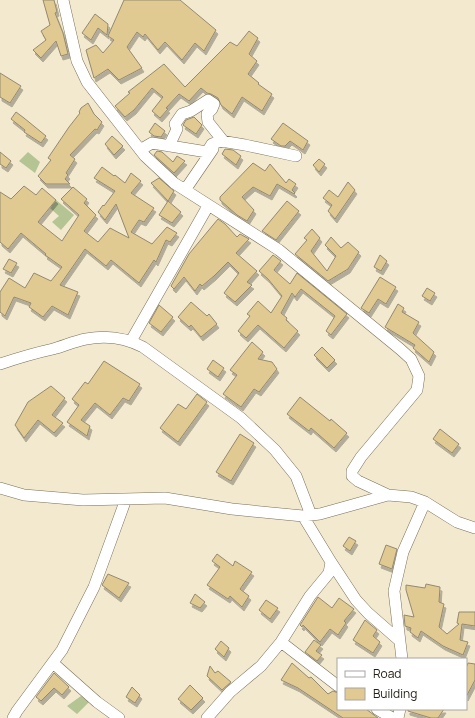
<svg xmlns="http://www.w3.org/2000/svg" width="475" height="718" font-family="Manrope,sans-serif">
  <style>
    .green { fill: #b4c493 }
    .building { fill: #e1ca91; stroke: #938971; filter: url(#shadow) }
    .lines { fill: none; stroke-linecap: round; stroke-linejoin: round }
    .minor-casing { stroke: #796f58; stroke-width: 12 }
    .minor { stroke: #fff; stroke-width: 11 }
  </style>
  <defs>
    <filter id="shadow"><feDropShadow dx="2" dy="4" stdDeviation="0" flood-color="#0004"/></filter>
  </defs>
  <rect width="100%" height="100%" fill="#f3e9ce"/>
  <path class="green" d="M28,152L40,162L35,173L19,161Z
    M56,200L74,215L61,230L52,222L59,216L50,208Z
    M81,696L89,702L77,714L67,706Z"/>
  <path class="building" d="M43,0H54L57,12L55,13L63,33L68,54L61,56L56,41L41,58L33,50L46,40L41,31L50,25Z
    M124,0H180L216,30L204,51L195,43L182,60L165,42L158,50L145,34L143,37L137,32L127,47L142,68L119,80L108,69L94,78L86,50L96,45L103,53L114,40L108,36Z
    M95,14L108,24L107,35L98,28L91,40L82,33Z
    M249,31L258,38L249,54L257,61L248,74L259,83L258,84L272,94L262,111L242,97L232,114L221,105L218,98L211,94L207,93L201,88L189,101L179,94L166,108L168,109L160,118L152,111L163,97L152,88L134,110L125,117L115,106L130,93L128,92L164,64L185,87L230,42L237,46Z
    M0,73L21,86L10,103L0,97Z
    M88,103L94,114L102,122L97,130L95,129L70,155L75,159L66,173L68,175L65,179L70,184H46L38,176L51,160L48,158L69,127L80,113L79,112L81,108Z
    M16,112L24,118L46,136L41,143L24,132L25,130L11,119Z
    M194,117L202,125L196,134L183,125L186,120Z
    M155,123L165,131L161,137L154,136L149,132Z
    M283,123L308,141L303,150L290,141L285,146H281L271,139Z
    M112,136L123,146L114,155L105,144Z
    M225,149L233,150L241,156L236,165L222,154Z
    M157,151L162,152L173,162L177,156L185,161L174,173L154,155Z
    M0,152L11,161L6,168L0,164Z
    M319,159L325,164L319,172L313,165Z
    M253,163L265,171L270,164L286,183L289,179L296,184L292,190L295,193L294,194L277,184L270,196L253,187L242,197L254,210L247,221L237,215L220,200V197Z
    M102,167L114,176L115,175L125,183L131,173L141,181L131,193L154,208L144,222L139,220L131,232L152,244L167,227L177,233L170,242L166,240L156,262L154,260L139,283L111,260L106,266L85,249L60,285L78,292L68,315L52,306L43,317L29,307L31,303L14,297L5,316L0,312V292L9,278L25,288L34,273L51,281L62,267L45,255L46,254L21,233L8,249L0,242V192L11,199L24,186L36,195L42,188L56,200L38,222L62,241L79,215L61,199L73,187L87,199L84,203L96,215L84,231L98,242L110,228L129,238L116,204L105,220L98,212L103,205L104,206L115,191L94,178Z
    M159,178L174,191L168,201L151,183Z
    M348,182L355,190L335,219L328,211L332,205L323,198L329,190L338,197Z
    M168,201L181,212L172,223L159,215Z
    M287,201L299,211L276,240L262,231Z
    M218,219L225,224L237,237L240,234L249,239L236,253L257,271L247,282L252,285L235,302L224,293L239,273L228,262L214,276L202,286L200,284L195,291L184,277L174,289L171,286L189,254Z
    M312,229L320,238L311,251L327,271L336,256L325,245L331,237L341,248L348,242L359,252L348,269L328,281L295,254L307,240L304,238Z
    M273,255L281,261L274,270L290,284L297,273L347,314L331,335L326,331L335,316L301,289L295,297L292,293L281,313L287,318L286,320L298,331L284,348L258,325L246,338L238,331L250,316L247,314L258,301L271,313L282,296L268,279L259,271Z
    M380,255L387,261L381,271L374,267Z
    M9,259L17,263L11,273L3,269Z
    M380,277L396,287L386,304L378,299L369,313L361,308Z
    M427,288L435,293L430,301L422,296Z
    M191,302L207,316L209,314L217,324L201,337L191,325L189,327L178,317Z
    M398,304L404,308L402,312L419,322L413,333L434,352L429,362L413,348L415,345L385,327Z
    M159,305L173,317L161,332L149,323Z
    M252,342L263,352L258,359L272,362L277,369L259,392L254,389L241,407L223,394L237,375L230,370Z
    M322,347L335,360L327,368L314,355Z
    M213,360L224,368L218,377L207,369Z
    M104,361L140,384L129,401L123,398L110,415L95,403L81,420L90,426L87,436L67,422L79,405L72,399L85,382L88,384Z
    M51,386L65,398L52,415L63,423L54,433L38,420L24,438L15,425L28,402Z
    M197,394L207,402L178,442L160,428L178,404L186,409Z
    M300,397L330,421L331,419L347,433L334,448L311,428L309,431L287,414Z
    M440,429L459,444L452,453L433,439Z
    M240,434L254,443L231,481L216,472Z
    M349,537L356,541L350,551L343,546Z
    M386,545L397,549L392,569L379,564Z
    M217,554L233,566L235,561L252,572L240,589L249,596L242,607L230,596L228,599L207,585L220,567L212,561Z
    M108,574L129,583L119,598L102,585Z
    M426,584L440,587L439,602L444,604L439,627L447,634L459,624L457,623L459,612H475V626L462,624L460,640L468,642L463,655L443,646L421,631L418,638L410,632L411,628L405,626L404,615L414,617L406,590V585L425,588Z
    M195,594L205,602L200,608L190,603Z
    M318,597L332,608L339,598L354,609L344,621L346,623L338,635L330,629L320,642L303,625L302,627L300,625Z
    M266,600L278,608L270,619L259,610Z
    M365,620L377,630L373,636L380,642L373,653L353,640Z
    M314,640L321,645L316,651L322,655L317,661L305,652Z
    M221,641L229,648L224,657L215,649Z
    M292,663L309,678L311,677L328,694L333,691L338,693V709H366L378,718H343L298,688L281,680Z
    M468,663L475,664V680L466,697V668Z
    M210,666L215,673L218,671L231,682L222,690L207,676Z
    M54,673L69,687L62,695L54,688L41,701L36,697Z
    M190,685L203,698L191,710L178,699Z
    M132,687L140,695L135,703L126,697Z
    M408,709H444L438,718H431L408,711Z"/>
  <g class="lines">
    <defs>
      <path id="minor" d="M63,0L77,61L87,82L145,156L174,183L279,250L400,349L411,359L419,376L417,390L361,457L352,471V476L358,481L388,495
        M169,146L177,129L175,124L182,114L191,111L208,100L214,104L212,109L207,114L208,122L224,142
        M140,150L152,143L207,152L212,144L221,141L245,145L296,156
        M185,190L213,149
        M131,341L208,206
        M0,364C18,358 35,353 53,349C64,346 75,341 86,339C106,335 126,338 143,347L241,418L275,450L296,476L311,515
        M0,488L24,495L83,500L165,498L232,509L303,516L320,514L388,495L411,497L425,502L457,522L475,528
        M331,562L356,600L368,613L400,641
        M281,642L338,686
        M402,659L394,591L403,552L425,502
        M53,663L97,702L119,718
        M377,709L392,718
        M13,718L17,711L62,650L94,587L126,499
        M207,718L230,692L261,666L281,642L310,596L329,573L331,562L303,516
        M398,718L400,709"/>
    </defs>
    <use href="#minor" class="minor-casing"/>
    <use href="#minor" class="minor"/>
  </g>
  <rect x="337" y="658" width="130" height="52" fill="#ffffff" stroke="#a8a6a2"/>
  <rect x="345" y="671" width="20" height="6" fill="#ffffff" stroke="#a8a6a2"/>
  <text x="373" y="678" font-size="12" fill="#252117">Road</text>
  <rect x="345" y="688" width="20" height="12" fill="#e1ca91" stroke="#a8a6a2"/>
  <text x="373" y="698" font-size="12" fill="#252117">Building</text>
</svg>
